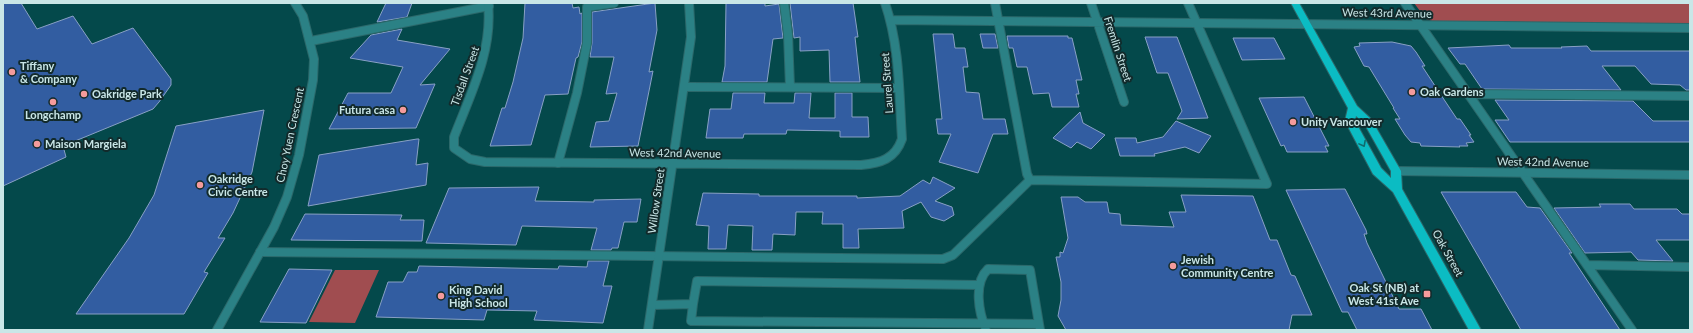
<svg xmlns="http://www.w3.org/2000/svg" width="1693" height="333" font-family="Lato,sans-serif">
  <style>
    .green { fill: #a04d50 }
    .building { fill: #325da1; stroke: #88a0c5 }
    .lines { fill: none; stroke-linecap: round; stroke-linejoin: round }
    .lane-casing { stroke: #2b686a; stroke-width: 10 }
    .street-casing { stroke: #2b686a; stroke-width: 10 }
    .primary-casing { stroke: #2b686a; stroke-width: 2 }
    .lane { stroke: #2b8185; stroke-width: 8 }
    .street { stroke: #2b8185; stroke-width: 8 }
    .primary { fill: #0bbcc3; fill-rule: evenodd }
    .oneway { stroke: #0f6c6f }
    .poi-dot { fill: #f59b9c; stroke: #122a2b; stroke-width: 1.5 }
    .labels { text-anchor: middle; stroke-width: 4; stroke-linejoin: round; paint-order: stroke }
    .street-label { font-size: 11px; fill: #c9e6e7; stroke: #122a2b }
    .poi-label { font-size: 11px; font-weight: bold; fill: #c9e6e7; stroke: #122a2b; text-anchor: start }
  </style>
  <rect width="100%" height="100%" fill="#04494b"/>
  <path class="green" d="M1414,3H1690V24L1432,21L1426,19Z
    M335,270H379L355,323L309,322Z"/>
  <path class="building" d="M3,3H21L37,29L73,16L92,44L133,28L171,79V85L159,102L153,109L63,146L66,157L3,186Z
    M386,3H412L407,17L377,22Z
    M525,3H572L573,8L579,7L580,14L582,13V42L578,57L576,58L568,94L545,95L531,145L490,146L502,108H505L513,82L523,38Z
    M655,3L657,30L649,72L653,71L638,146L590,147L596,122L609,121L617,93L606,94L614,57H590L592,43V12Z
    M726,3H765V6L779,4L783,38L773,39L767,82H722L725,66Z
    M790,3H853L858,37H855L860,82H830L829,50L800,51V37L794,38Z
    M402,29L397,40L450,49L420,85L435,84L416,128L329,129L348,93H391L403,67L350,58L371,35Z
    M933,34H953L955,48H965L968,67H963L966,92L979,93L983,119H1005L1008,134H993L978,173L939,162L951,134H938L936,119H942Z
    M980,34H995L998,48H983Z
    M1007,36H1068V38H1072L1082,80H1076L1079,94H1076L1079,107H1052L1049,93L1033,94L1027,67H1017L1013,48H1009Z
    M1145,37H1177L1208,118L1177,119L1182,111L1168,73H1157Z
    M1233,38H1274L1285,59L1242,60Z
    M1392,42L1411,46L1416,52L1425,66H1422L1441,95L1457,119H1460L1471,135H1469L1474,142L1466,143L1468,146H1459L1460,147L1421,146L1420,143L1411,142L1405,135L1395,119H1400L1393,108H1394L1369,67L1364,66L1354,47L1360,46L1359,43Z
    M1509,45L1511,48H1562L1561,47L1587,46L1591,51H1690V90H1686L1680,85L1651,84L1635,66H1602L1621,90L1482,89L1465,64H1460L1448,48Z
    M733,93H765L764,103H794L795,93H811L809,118H835V93H852V117H868L869,137H840V131L787,130L786,134H744L743,138H706L710,109H731Z
    M1304,97L1329,146H1325L1328,152H1287L1284,145L1281,146L1259,98Z
    M1495,100L1633,101L1653,121H1690V142H1510L1495,120H1509Z
    M264,110L252,172L233,213L218,238H225L204,272L208,273L184,314H76L129,238L154,195L176,126Z
    M1080,112L1083,123L1105,135L1091,149L1077,142L1071,148L1053,138Z
    M1176,121L1211,136L1199,153L1185,147L1154,154L1155,156H1120L1115,138H1136L1137,143L1163,137Z
    M417,139H419L416,165L428,163L426,185L308,206L319,155Z
    M933,177L955,188L935,201L952,207L954,215L944,221L931,217L921,202L902,211L904,228L858,229L859,248H843V224H822L823,212H796L795,235L773,234L772,250H752L753,226L728,225L726,249H708L709,226L696,225L703,193L759,194V196H857V198L900,196L923,180L930,184Z
    M539,187L535,201L594,202V200L641,199L637,222H624L618,248H612L611,250H591L597,228L522,226L516,245L426,243L449,188Z
    M1345,189L1366,230L1367,234H1364L1367,243L1399,309H1421L1432,330H1357L1348,312H1342L1286,190Z
    M1441,192H1516L1527,207L1540,208L1572,253H1569L1620,330H1521Z
    M1181,195L1253,196L1270,240H1277L1291,275L1295,276L1312,315H1292L1289,330H1066L1058,316L1061,300V282L1056,257H1060V252L1063,253L1068,238L1061,197H1078L1085,202H1107L1109,213L1120,214L1121,225L1174,227L1169,212H1186Z
    M1599,204H1630L1634,209H1677L1682,214H1690V240H1656L1673,261L1638,260L1631,252L1585,253L1554,208L1601,207Z
    M305,214L402,215L400,220H424L422,241L291,240Z
    M588,261H609L603,286H612L603,323L534,320L537,311L487,310L484,320L376,317L388,282H403L408,272H417L419,266L558,269L559,266L587,267Z
    M289,269L332,270L306,323L260,322Z"/>
  <g class="lines">
    <defs>
      <path id="lane" d="M784,3L788,34L790,87
        M995,3L1027,174L1030,180
        M1405,3L1632,330
        M311,41L489,6
        M685,87L898,88
        M1469,94L1690,96
        M558,163L577,93L587,43V7L614,3
        M260,252L943,259L953,255L1030,180L1267,184L1188,3
        M1587,265L1690,267
        M693,304L697,281L979,285
        M652,305L693,304L691,321L1039,324
        M986,330C979,313 973,283 988,269L1030,270L1040,330"/>
      <path id="street" d="M488,3C493,51 471,93 454,137V148L470,159L485,162L861,165C881,163 895,159 902,139C899,93 900,47 885,3
        M1091,3L1124,102
        M892,20L1690,28
        M1396,171L1690,175
        M217,330L274,227L287,197L299,155L313,80L314,59L303,16L295,3
        M648,330L691,37L689,3"/>
      <path id="primary" d="M1291,3H1299L1357,106L1371,119L1401,171L1402,189L1481,330H1469L1393,192L1373,174L1345,121L1348,108ZM1356,116L1364,123L1391,171V178L1381,168L1355,121Z"/>
    </defs>
    <use href="#lane" class="lane-casing"/>
    <use href="#street" class="street-casing"/>
    <use href="#primary" class="primary-casing"/>
    <use href="#lane" class="lane"/>
    <use href="#street" class="street"/>
    <use href="#primary" class="primary"/>
  </g>
  <defs><path id="oneway-chevron" d="M-2-3.5L2.5 0L-2 3.5" fill="none" stroke-width="1.6" stroke-linecap="round" stroke-linejoin="round"/></defs>
  <use class="oneway" href="#oneway-chevron" transform="translate(1363 144) rotate(62)"/>
  <g class="poi-dot">
    <circle cx="12" cy="72" r="4"/>
    <circle cx="1412" cy="92" r="4"/>
    <circle cx="84" cy="94" r="4"/>
    <circle cx="53" cy="102" r="4"/>
    <circle cx="403" cy="110" r="4"/>
    <circle cx="1293" cy="122" r="4"/>
    <circle cx="37" cy="144" r="4"/>
    <circle cx="200" cy="185" r="4"/>
    <circle cx="1173" cy="266" r="4"/>
    <rect x="1423" y="290" width="8" height="8" rx="2"/>
    <circle cx="441" cy="296" r="4"/>
  </g>
  <g class="labels">
    <g class="street-label">
      <text transform="translate(1387 13) rotate(1)" y="4">West 43rd Avenue</text>
      <text transform="translate(1118 49) rotate(72)" y="4">Fremlin Street</text>
      <text transform="translate(465 76) rotate(-70)" y="4">Tisdall Street</text>
      <text transform="translate(887 83) rotate(-94)" y="4">Laurel Street</text>
      <text transform="translate(290 135) rotate(-78)" y="4">Choy Yuen Crescent</text>
      <text transform="translate(675 153) rotate(1)" y="4">West 42nd Avenue</text>
      <text transform="translate(1543 162) rotate(1)" y="4">West 42nd Avenue</text>
      <text transform="translate(656 201) rotate(-82)" y="4">Willow Street</text>
      <text transform="translate(1448 253) rotate(61)" y="4">Oak Street</text>
    </g>
    <g class="poi-label">
      <text x="20" y="70">Tiffany<tspan x="20" dy="13">&amp; Company</tspan></text>
      <text x="1420" y="96">Oak Gardens</text>
      <text x="92" y="98">Oakridge Park</text>
      <text x="395" y="114" text-anchor="end">Futura casa</text>
      <text x="53" y="119" text-anchor="middle">Longchamp</text>
      <text x="1301" y="126">Unity Vancouver</text>
      <text x="45" y="148">Maison Margiela</text>
      <text x="208" y="183">Oakridge<tspan x="208" dy="13">Civic Centre</tspan></text>
      <text x="1181" y="264">Jewish<tspan x="1181" dy="13">Community Centre</tspan></text>
      <text x="1419" y="292" text-anchor="end">Oak St (NB) at<tspan x="1419" dy="13">West 41st Ave</tspan></text>
      <text x="449" y="294">King David<tspan x="449" dy="13">High School</tspan></text>
    </g>
  </g>
  <rect width="1693" height="333" fill="none" stroke="#c9e6e7" stroke-width="8"/>
</svg>
